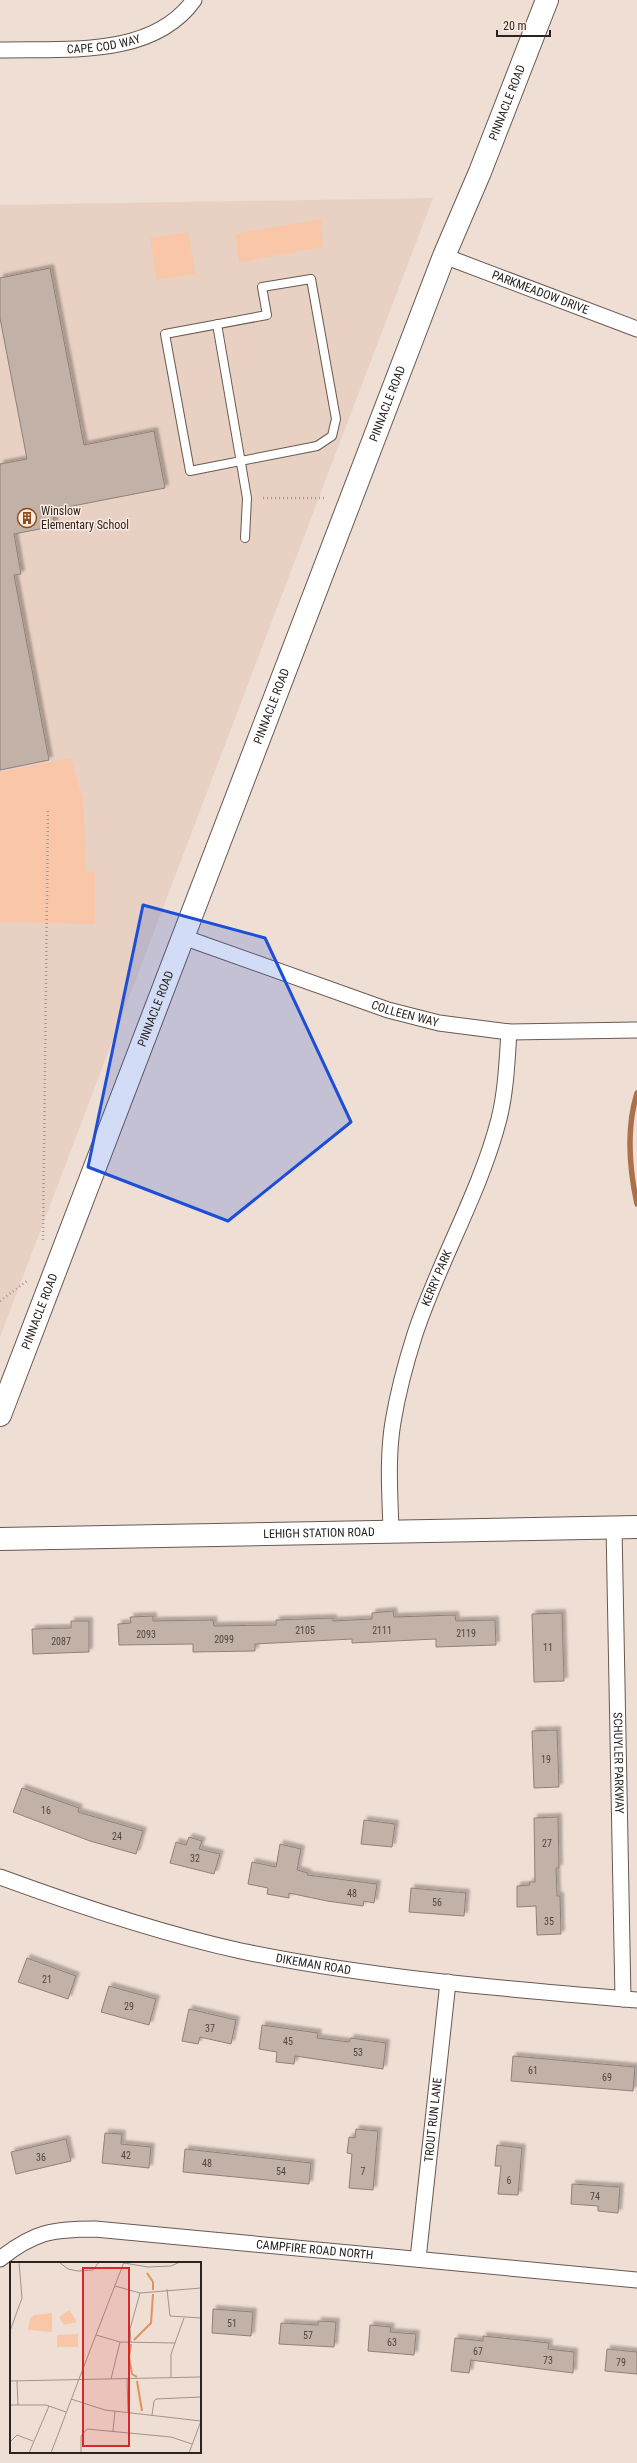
<svg xmlns="http://www.w3.org/2000/svg" width="637" height="2463" font-family="'Roboto Condensed',sans-serif">
  <style>
    .built { fill: #e8d0c2 }
    .green { fill: #f9c7a8 }
    .lines { fill: none; stroke-linecap: round; stroke-linejoin: round }
    .stream { stroke: #ab714b; stroke-width: 5.5 }
    .building { fill: #c1b1a7; stroke: #908178; filter: url(#shadow) }
    .lane-casing { stroke: #685951; stroke-width: 10 }
    .street-casing { stroke: #685951; stroke-width: 17 }
    .secondary-casing { stroke: #685951; stroke-width: 24 }
    .path { stroke: #a59890; stroke-width: 2.5; stroke-dasharray: 1 3; stroke-linecap: butt }
    .lane { stroke: #fff; stroke-width: 8 }
    .street { stroke: #fff; stroke-width: 15 }
    .secondary { stroke: #fff; stroke-width: 22 }
    .marked { fill: #1d4ed8; fill-opacity: 0.2; stroke: #1d4ed8; stroke-width: 3; stroke-linejoin: round }
    .labels { text-anchor: middle; stroke-width: 3; stroke-linejoin: round; paint-order: stroke }
    .number-label { font-size: 10px; fill: #504742 }
    .street-label { font-size: 12px; fill: #2a2420; stroke: #fcebe1 }
    .poi-label { font-size: 12px; fill: #2a2420; stroke: #fcebe1; text-anchor: start }
    .inset-river { fill: none; stroke: #e2925d; stroke-width: 2 }
    .inset-road { fill: none; stroke: #a0948c; stroke-width: 1 }
    .view { fill: #d62828; fill-opacity: 0.15; stroke: #d62828; stroke-width: 2 }
    .inset-edge { fill: none; stroke: #2a2420; stroke-width: 2 }
  </style>
  <defs>
    <filter id="shadow"><feDropShadow dx="3.5" dy="-3.5" stdDeviation="1" flood-color="#0004"/></filter>
  </defs>
  <rect width="100%" height="100%" fill="#efded4"/>
  <path class="built" d="M433,198L343,434L0,1337V205Z"/>
  <path class="green" d="M321,219L323,247L239,262L235,234Z
    M188,232L195,274L157,280L150,238Z
    M71,758L83,799L86,871L95,872V924L0,922V772Z"/>
  <g class="lines">
    <path class="stream" d="M637,1093C626,1129 629,1167 637,1204"/>
  </g>
  <path class="building" d="M50,268L84,445L154,431L165,488L52,510L55,526L14,534L21,574L14,575L49,760L0,770V464L27,459L0,318V278Z
    M393,1611L394,1617L455,1615L456,1621L495,1620L496,1645L436,1647V1639L352,1643V1639L255,1644V1651L193,1652V1644L119,1645L118,1624L131,1623L130,1617L153,1616V1621L213,1620L214,1626L276,1625V1620L333,1618V1621L372,1619V1613Z
    M562,1613L564,1681L534,1682L532,1614Z
    M71,1621H89V1652L33,1654L32,1629L71,1628Z
    M557,1730L559,1787L534,1788L532,1731Z
    M22,1788L79,1808L78,1812L143,1831L136,1854L90,1841L13,1812Z
    M558,1817L559,1868H556L557,1896H560L561,1934L537,1935L536,1906L517,1907V1886L530,1885L529,1882H535L534,1818Z
    M364,1820L395,1824L392,1847L361,1844Z
    M189,1837L202,1841L199,1849L220,1854L214,1874L170,1863L176,1842L186,1845Z
    M280,1844L301,1849L297,1870L308,1873L307,1875L377,1884L374,1903L364,1901L363,1906L327,1901L289,1893V1898L267,1894L268,1888L248,1884L252,1862L276,1867Z
    M411,1888L466,1893L464,1916L409,1912Z
    M27,1958L76,1976L68,1999L18,1982Z
    M109,1986L156,1999L149,2025L101,2012Z
    M189,2009L236,2020L231,2044L200,2037L198,2044L182,2041Z
    M262,2025L318,2033L317,2038L349,2042L351,2038L386,2043L383,2069L295,2056L294,2064L276,2062L277,2052L259,2049Z
    M513,2056L635,2067L633,2091L511,2081Z
    M356,2129L378,2131L373,2190L349,2188L352,2154L347,2153L349,2137L355,2138Z
    M105,2133L122,2134L121,2144L151,2147L149,2168L102,2163Z
    M66,2139L71,2161L16,2174L11,2152Z
    M497,2145L522,2148L518,2195L498,2194L501,2166H495Z
    M185,2149L311,2163L309,2184L183,2172Z
    M572,2184L620,2187L618,2213L598,2211V2206L571,2204Z
    M213,2309L253,2312L251,2336L212,2333Z
    M318,2321L336,2322L334,2347L279,2344L281,2323L318,2325Z
    M370,2325L391,2327L390,2332L416,2334L414,2355L368,2351Z
    M483,2336L549,2343L548,2349L574,2352L573,2373L471,2360L469,2373L451,2371L455,2338L483,2341Z
    M607,2349L637,2352V2374L605,2371Z"/>
  <g class="lines">
    <defs>
      <path id="lane" d="M311,279L336,419L332,436L317,446L190,471L165,334L267,315L262,287Z
        M217,324L247,498L245,538"/>
      <g id="street">
        <path id="s1" d="M0,50C63,48 152,59 194,0"/>
        <path id="s2" d="M444,256L637,329"/>
        <path id="s3" d="M183,937L388,1010L439,1023L509,1032L637,1030"/>
        <path id="s4" d="M614,1527L623,1999"/>
        <path id="s5" d="M391,1531C390,1495 387,1458 393,1422C398,1392 406,1362 415,1334C439,1261 480,1193 499,1119C506,1091 507,1061 509,1032"/>
        <path id="s6" d="M0,1877C79,1906 159,1933 241,1951C371,1978 505,1989 637,2000"/>
        <path id="s7" d="M0,2259C34,2232 52,2229 95,2229L637,2280"/>
        <path id="s8" d="M418,2259L448,1982"/>
      </g>
      <g id="secondary">
        <path id="s9" d="M0,1415L444,256L480,172L547,0"/>
        <path id="s10" d="M0,1539L637,1527"/>
      </g>
    </defs>
    <use href="#lane" class="lane-casing"/>
    <use href="#street" class="street-casing"/>
    <use href="#secondary" class="secondary-casing"/>
    <path class="path" d="M263,498H326
      M43,1240L48,810
      M0,1301L27,1281"/>
    <use href="#lane" class="lane"/>
    <use href="#street" class="street"/>
    <use href="#secondary" class="secondary"/>
  </g>
  <path class="marked" d="M143,905L265,938L351,1122L228,1221L88,1167Z"/>
  <defs>
    <symbol id="building-ring" viewBox="-11 -11 22 22"><circle r="9.5" fill="#fcebe1" stroke="#8f4d1b" stroke-width="1.5"/><path d="M-4-6H4V6H1V3H-1V6H-4ZM-2.5-4.3h1.7v1.8h-1.7ZM.8-4.3h1.7v1.8H.8ZM-2.5-1h1.7V.8h-1.7ZM.8-1h1.7V.8H.8Z" fill="#8f4d1b"/></symbol>
  </defs>
  <g fill-rule="evenodd">
    <use href="#building-ring" x="16" y="507" width="22" height="22"/>
  </g>
  <g class="labels">
    <g class="number-label">
      <text x="305" y="1634">2105</text>
      <text x="382" y="1634">2111</text>
      <text x="466" y="1637">2119</text>
      <text x="146" y="1638">2093</text>
      <text x="224" y="1643">2099</text>
      <text x="61" y="1645">2087</text>
      <text x="548" y="1651">11</text>
      <text x="546" y="1763">19</text>
      <text x="46" y="1814">16</text>
      <text x="117" y="1840">24</text>
      <text x="547" y="1847">27</text>
      <text x="195" y="1862">32</text>
      <text x="352" y="1897">48</text>
      <text x="437" y="1906">56</text>
      <text x="549" y="1925">35</text>
      <text x="47" y="1983">21</text>
      <text x="129" y="2010">29</text>
      <text x="210" y="2032">37</text>
      <text x="288" y="2045">45</text>
      <text x="358" y="2056">53</text>
      <text x="533" y="2074">61</text>
      <text x="607" y="2081">69</text>
      <text x="126" y="2159">42</text>
      <text x="41" y="2161">36</text>
      <text x="207" y="2167">48</text>
      <text x="281" y="2175">54</text>
      <text x="363" y="2175">7</text>
      <text x="509" y="2184">6</text>
      <text x="595" y="2200">74</text>
      <text x="232" y="2327">51</text>
      <text x="308" y="2339">57</text>
      <text x="392" y="2346">63</text>
      <text x="478" y="2355">67</text>
      <text x="548" y="2364">73</text>
      <text x="621" y="2366">79</text>
    </g>
    <g class="street-label">
      <text dy="4" stroke="none"><textPath href="#s1" startOffset="104">CAPE COD WAY</textPath></text>
      <text dy="4" stroke="none"><textPath href="#s9" startOffset="1407">PINNACLE ROAD</textPath></text>
      <text dy="4" stroke="none"><textPath href="#s2" startOffset="103">PARKMEADOW DRIVE</textPath></text>
      <text dy="4" stroke="none"><textPath href="#s9" startOffset="1083">PINNACLE ROAD</textPath></text>
      <text dy="4" stroke="none"><textPath href="#s9" startOffset="759">PINNACLE ROAD</textPath></text>
      <text dy="4" stroke="none"><textPath href="#s9" startOffset="435">PINNACLE ROAD</textPath></text>
      <text dy="4" stroke="none"><textPath href="#s3" startOffset="235">COLLEEN WAY</textPath></text>
      <text dy="4" stroke="none"><textPath href="#s5" startOffset="260">KERRY PARK</textPath></text>
      <text dy="4" stroke="none"><textPath href="#s9" startOffset="111">PINNACLE ROAD</textPath></text>
      <text dy="4" stroke="none"><textPath href="#s10" startOffset="319">LEHIGH STATION ROAD</textPath></text>
      <text dy="4" stroke="none"><textPath href="#s4" startOffset="236">SCHUYLER PARKWAY</textPath></text>
      <text dy="4" stroke="none"><textPath href="#s6" startOffset="326">DIKEMAN ROAD</textPath></text>
      <text dy="4" stroke="none"><textPath href="#s8" startOffset="140">TROUT RUN LANE</textPath></text>
      <text dy="4" stroke="none"><textPath href="#s7" startOffset="323">CAMPFIRE ROAD NORTH</textPath></text>
    </g>
    <g class="poi-label">
      <text x="41" y="515">Winslow<tspan x="41" dy="14">Elementary School</tspan></text>
    </g>
  </g>
  <g transform="translate(10 2262)">
    <rect width="191" height="191" fill="#efded4"/>
    <path d="M59,48L67,60L54,63L49,55ZM42,51V70L18,68L20,57L24,53ZM68,72V85H47V73Z" fill="#f9c7a8"/>
    <path class="inset-river" d="M137,11L143,20V28M124,78L141,61L143,32M121,82L119,95L122,112L127,115M127,119L132,149"/>
    <path class="inset-road" d="M49,0L58,7L68,9L83,8L89,0M114,1L138,5L161,4L170,0M105,24L130,31L191,26M157,27L160,54L191,56M0,69L12,36L9,0M86,73L110,80L165,81M121,80L120,67L130,31M161,115V92L174,56M117,116L118,151M69,117L114,0M101,117L110,80M0,119L191,115M7,119L8,143M61,137L95,148L191,159M0,143H36L56,150M142,153L144,139L146,137L191,135M103,169L105,149M0,180L7,173L23,179M19,191L39,144M41,191L69,117M71,191V174L77,167L161,175L182,182M92,191H111M179,191L191,159"/>
    <path class="view" d="M73,6H119V184H73Z"/>
    <rect width="191" height="191" class="inset-edge"/>
  </g>
  <path d="M497 30v6h53v-6" fill="none" stroke="#2a2420" stroke-width="2"/>
  <text x="503" y="30" font-size="12" fill="#2a2420" stroke="#fcebe1" stroke-width="3" paint-order="stroke">20 m</text>
</svg>
